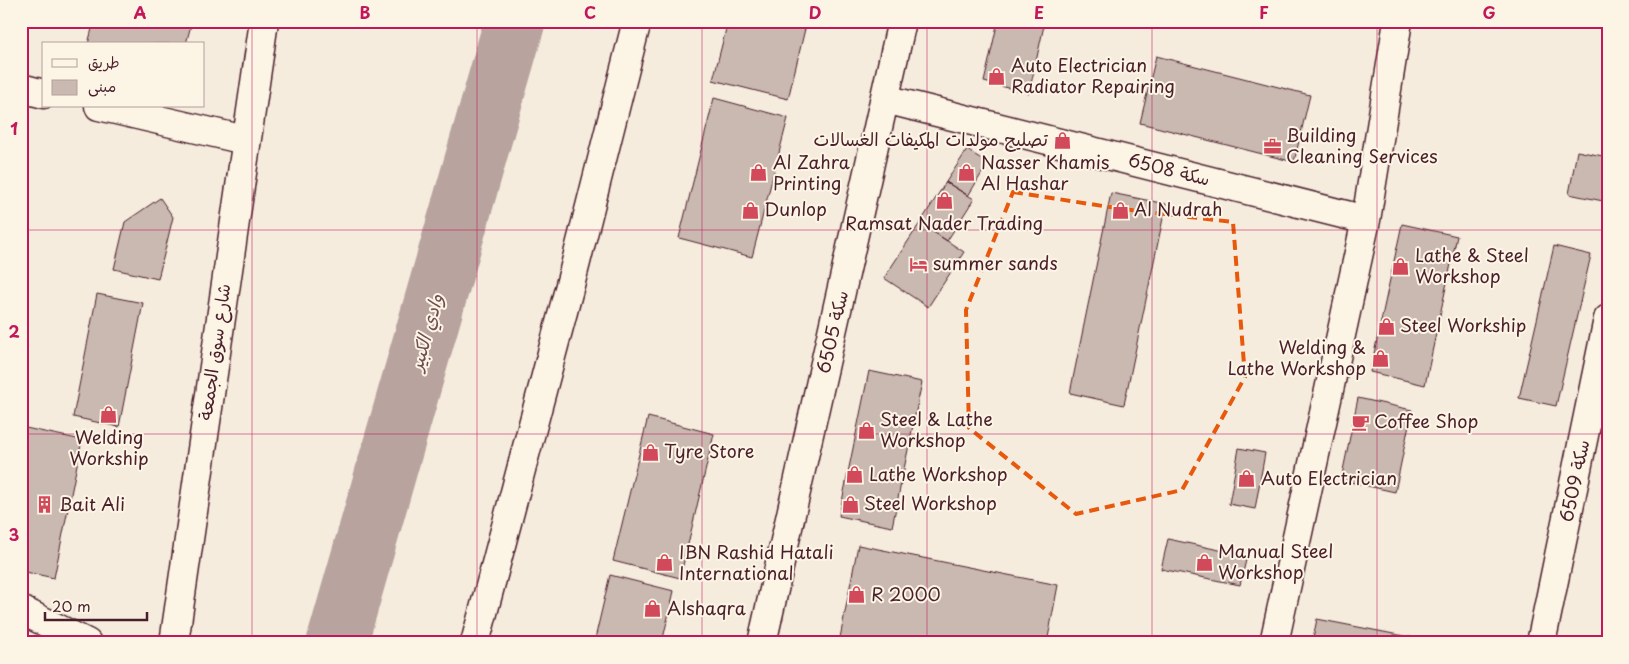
<svg xmlns="http://www.w3.org/2000/svg" width="1629" height="664" font-family="'Playpen Sans','Playpen Sans Arabic',sans-serif">
  <style>
    .lines { fill: none; stroke-linecap: round; stroke-linejoin: round }
    .river { stroke: #b8a39e; stroke-width: 61 }
    .building { fill: #cab9b1; stroke: #4a1f2b }
    .minor-casing { stroke: #4a1f2b; stroke-width: 31 }
    .tertiary-casing { stroke: #4a1f2b; stroke-width: 31 }
    .minor { stroke: #fcf5e5; stroke-width: 28 }
    .tertiary { stroke: #fcf5e5; stroke-width: 28 }
    .marked { fill: none; stroke: #e8590c; stroke-width: 4; stroke-dasharray: 10 6; stroke-linejoin: round }
    .grid { fill: none; stroke: #c2185b; stroke-width: 1; stroke-opacity: 0.55 }
    .labels { text-anchor: middle; stroke-width: 4; stroke-linejoin: round; paint-order: stroke }
    .poi-label { font-size: 18px; fill: #4a1f2b; stroke: #fcf5e5; text-anchor: start }
    .street-label { font-size: 18px; fill: #4a1f2b; stroke: #fcf5e5 }
    .water-label { font-size: 19px; font-style: italic; fill: #704d53; stroke: #fcf5e5 }
    .neatline { fill: none; stroke: #c2185b; stroke-width: 2 }
    .grid-label { font-size: 16px; text-anchor: middle; font-weight: bold; fill: #c2185b }
  </style>
  <rect width="100%" height="100%" fill="#f5ecde"/>
  <filter id="ink" filterUnits="userSpaceOnUse"><feTurbulence type="fractalNoise" baseFrequency=".02" numOctaves="2"/><feDisplacementMap in="SourceGraphic" scale="10" xChannelSelector="R" yChannelSelector="G"/><feConvolveMatrix kernelMatrix="1 2 1 2 8 2 1 2 1" color-interpolation-filters="sRGB"/></filter>
  <g filter="url(#ink)">
    <g class="lines">
      <path class="river" d="M337,643L515,21"/>
    </g>
    <path class="building" d="M94,21H192L186,44H88Z
      M728,21H772L805,29L788,99L713,80Z
      M998,21H1045L1029,93L984,82Z
      M1156,56L1310,95L1294,162L1140,123Z
      M714,98L788,118L752,257L679,238Z
      M967,150L988,163L968,196L946,182Z
      M1577,151L1608,157V177L1603,201L1569,194Z
      M946,182L974,199L947,241L920,223Z
      M1111,193L1166,204L1124,405L1070,393Z
      M160,198L173,217L158,279L114,269L125,222Z
      M920,223L964,252L928,307L884,278Z
      M1402,224L1457,236L1425,385L1370,372Z
      M1554,246L1591,255L1556,406L1519,398Z
      M97,294L143,303L119,427L73,417Z
      M869,371L922,382L892,527L839,516Z
      M1358,398L1412,410L1395,492L1341,480Z
      M648,417L714,434L680,578L613,561Z
      M21,427L82,440L54,578L21,571Z
      M1239,448L1265,453L1255,509L1229,504Z
      M1168,539L1247,556L1240,585L1161,569Z
      M858,545L1058,585L1047,643H839Z
      M610,575L674,591L662,643H594Z
      M1317,619L1440,643H1312Z"/>
    <g class="lines">
      <defs>
        <path id="minor" d="M21,88L44,94
          M885,99L1366,220
          M99,106L245,140
          M21,610L87,643
          M475,643L574,270L637,21
          M762,643L902,21
          M1274,643L1366,220L1398,21
          M1541,643L1608,319"/>
        <path id="tertiary" d="M174,643L264,21"/>
      </defs>
      <use href="#minor" class="minor-casing"/>
      <use href="#tertiary" class="tertiary-casing"/>
      <use href="#minor" class="minor"/>
      <use href="#tertiary" class="tertiary"/>
    </g>
  </g>
  <path class="marked" d="M1013,192L1122,209L1233,222L1245,377L1182,490L1076,514L969,428L966,310Z"/>
  <path class="grid" d="M252,21V643M477,21V643M702,21V643M927,21V643M1152,21V643M1377,21V643M21,230H1608M21,434H1608"/>
  <defs>
    <symbol id="shop-bare" viewBox="-9 -9 18 18"><path d="M-5-2.5h2.3a2.7 3.5 0 0 1 5.4 0H5L5.5 6h-11ZM-1.5-2.5h3a1.5 2.3 0 0 0-3 0Z" fill="#d1495b" stroke="#fcf5e5" stroke-width="2.5" paint-order="stroke"/></symbol>
    <symbol id="office-bare" viewBox="-9 -9 18 18"><path d="M-6-3h4V-5.5h4V-3h4V5H-6ZM-1-4.5V-3h2v-1.5ZM-6 0V1H6V0Z" fill="#d1495b" stroke="#fcf5e5" stroke-width="2.5" paint-order="stroke"/></symbol>
    <symbol id="hotel-bare" viewBox="-9 -9 18 18"><path d="M-6-4.5h1.5V1H6V5H4.5V3h-9V5H-6ZM-4 0a1.8 1.8 0 1 1 3.6 0ZM.5 0V-2.5h3Q6-2.5 6 0Z" fill="#d1495b" stroke="#fcf5e5" stroke-width="2.5" paint-order="stroke"/></symbol>
    <symbol id="cafe-bare" viewBox="-9 -9 18 18"><path d="M-5.5-4.5H6V0H3Q3 3.5 0 3.5H-2.5Q-5.5 3.5-5.5 0ZM3-3.2v2h1.7v-2ZM-6 4.5H4V6H-6Z" fill="#d1495b" stroke="#fcf5e5" stroke-width="2.5" paint-order="stroke"/></symbol>
    <symbol id="building-bare" viewBox="-9 -9 18 18"><path d="M-4-6H4V6H1V3H-1V6H-4ZM-2.5-4.3h1.7v1.8h-1.7ZM.8-4.3h1.7v1.8H.8ZM-2.5-1h1.7V.8h-1.7ZM.8-1h1.7V.8H.8Z" fill="#d1495b" stroke="#fcf5e5" stroke-width="2.5" paint-order="stroke"/></symbol>
  </defs>
  <g fill-rule="evenodd">
    <use href="#shop-bare" x="984" y="64" width="25" height="25"/>
    <use href="#shop-bare" x="1050" y="128" width="25" height="25"/>
    <use href="#office-bare" x="1260" y="134" width="25" height="25"/>
    <use href="#shop-bare" x="746" y="160" width="25" height="25"/>
    <use href="#shop-bare" x="954" y="160" width="25" height="25"/>
    <use href="#shop-bare" x="932" y="188" width="25" height="25"/>
    <use href="#shop-bare" x="738" y="198" width="25" height="25"/>
    <use href="#shop-bare" x="1108" y="198" width="25" height="25"/>
    <use href="#hotel-bare" x="906" y="252" width="25" height="25"/>
    <use href="#shop-bare" x="1388" y="254" width="25" height="25"/>
    <use href="#shop-bare" x="1374" y="314" width="25" height="25"/>
    <use href="#shop-bare" x="1368" y="346" width="25" height="25"/>
    <use href="#shop-bare" x="96" y="402" width="25" height="25"/>
    <use href="#cafe-bare" x="1348" y="410" width="25" height="25"/>
    <use href="#shop-bare" x="854" y="418" width="25" height="25"/>
    <use href="#shop-bare" x="638" y="440" width="25" height="25"/>
    <use href="#shop-bare" x="842" y="462" width="25" height="25"/>
    <use href="#shop-bare" x="1234" y="466" width="25" height="25"/>
    <use href="#shop-bare" x="838" y="492" width="25" height="25"/>
    <use href="#building-bare" x="32" y="492" width="25" height="25"/>
    <use href="#shop-bare" x="1192" y="550" width="25" height="25"/>
    <use href="#shop-bare" x="652" y="550" width="25" height="25"/>
    <use href="#shop-bare" x="844" y="582" width="25" height="25"/>
    <use href="#shop-bare" x="640" y="596" width="25" height="25"/>
  </g>
  <g class="labels">
    <g class="poi-label">
      <text x="1011" y="72">Auto Electrician<tspan x="1011" dy="21">Radiator Repairing</tspan></text>
      <text x="1286" y="142">Building<tspan x="1286" dy="21">Cleaning Services</tspan></text>
      <text x="1048" y="146" text-anchor="end">تصليح مولدات المكيفات الغسالات</text>
      <text x="773" y="169">Al Zahra<tspan x="773" dy="21">Printing</tspan></text>
      <text x="981" y="169">Nasser Khamis<tspan x="981" dy="21">Al Hashar</tspan></text>
      <text x="764" y="216">Dunlop</text>
      <text x="1134" y="216">Al Nudrah</text>
      <text x="944" y="230" text-anchor="middle">Ramsat Nader Trading</text>
      <text x="1415" y="262">Lathe &amp; Steel<tspan x="1415" dy="21">Workshop</tspan></text>
      <text x="933" y="270">summer sands</text>
      <text x="1400" y="332">Steel Workship</text>
      <text x="1366" y="354" text-anchor="end">Welding &amp;<tspan x="1366" dy="21">Lathe Workshop</tspan></text>
      <text x="880" y="426">Steel &amp; Lathe<tspan x="880" dy="21">Workshop</tspan></text>
      <text x="1374" y="428">Coffee Shop</text>
      <text x="109" y="444" text-anchor="middle">Welding<tspan x="109" dy="21">Workship</tspan></text>
      <text x="664" y="458">Tyre Store</text>
      <text x="869" y="481">Lathe Workshop</text>
      <text x="1261" y="485">Auto Electrician</text>
      <text x="864" y="510">Steel Workshop</text>
      <text x="59" y="511">Bait Ali</text>
      <text x="1218" y="558">Manual Steel<tspan x="1218" dy="21">Workshop</tspan></text>
      <text x="679" y="559">IBN Rashid Hatali<tspan x="679" dy="21">International</tspan></text>
      <text x="871" y="601">R 2000</text>
      <text x="667" y="615">Alshaqra</text>
    </g>
    <g class="street-label">
      <text transform="translate(1169 170) rotate(14)" y="6">سكة 6508</text>
      <text transform="translate(833 332) rotate(-77)" y="6">سكة 6505</text>
      <text transform="translate(215 352) rotate(-82)" y="6">شارع سوق الجمعة</text>
      <text transform="translate(1575 481) rotate(-78)" y="6">سكة 6509</text>
    </g>
    <g class="water-label">
      <text transform="translate(426 332) rotate(-74)" y="7">وادي الكبير</text>
    </g>
  </g>
  <rect width="1629" height="664" fill="none" stroke="#fcf5e5" stroke-width="55"/>
  <rect x="42" y="42" width="162" height="65" fill="#fcf5e5" stroke="#b59f9b"/>
  <rect x="52" y="59" width="25" height="8" fill="#fcf5e5" stroke="#b59f9b"/>
  <text x="88" y="68" font-size="15" fill="#4a1f2b">طريق</text>
  <rect x="52" y="80" width="25" height="15" fill="#cab9b1" stroke="#b59f9b"/>
  <text x="88" y="92" font-size="15" fill="#4a1f2b">مبنى</text>
  <path d="M45 612v8h102v-8" fill="none" stroke="#4a1f2b" stroke-width="2.5"/>
  <text x="52" y="612" font-size="15" fill="#4a1f2b" stroke="#fcf5e5" stroke-width="4" paint-order="stroke">20 m</text>
  <rect x="28" y="28" width="1574" height="608" class="neatline"/>
  <g class="grid-label">
    <text x="140" y="19">A</text>
    <text x="365" y="19">B</text>
    <text x="590" y="19">C</text>
    <text x="815" y="19">D</text>
    <text x="1039" y="19">E</text>
    <text x="1264" y="19">F</text>
    <text x="1489" y="19">G</text>
    <text x="14" y="135">1</text>
    <text x="14" y="338">2</text>
    <text x="14" y="541">3</text>
  </g>
</svg>
